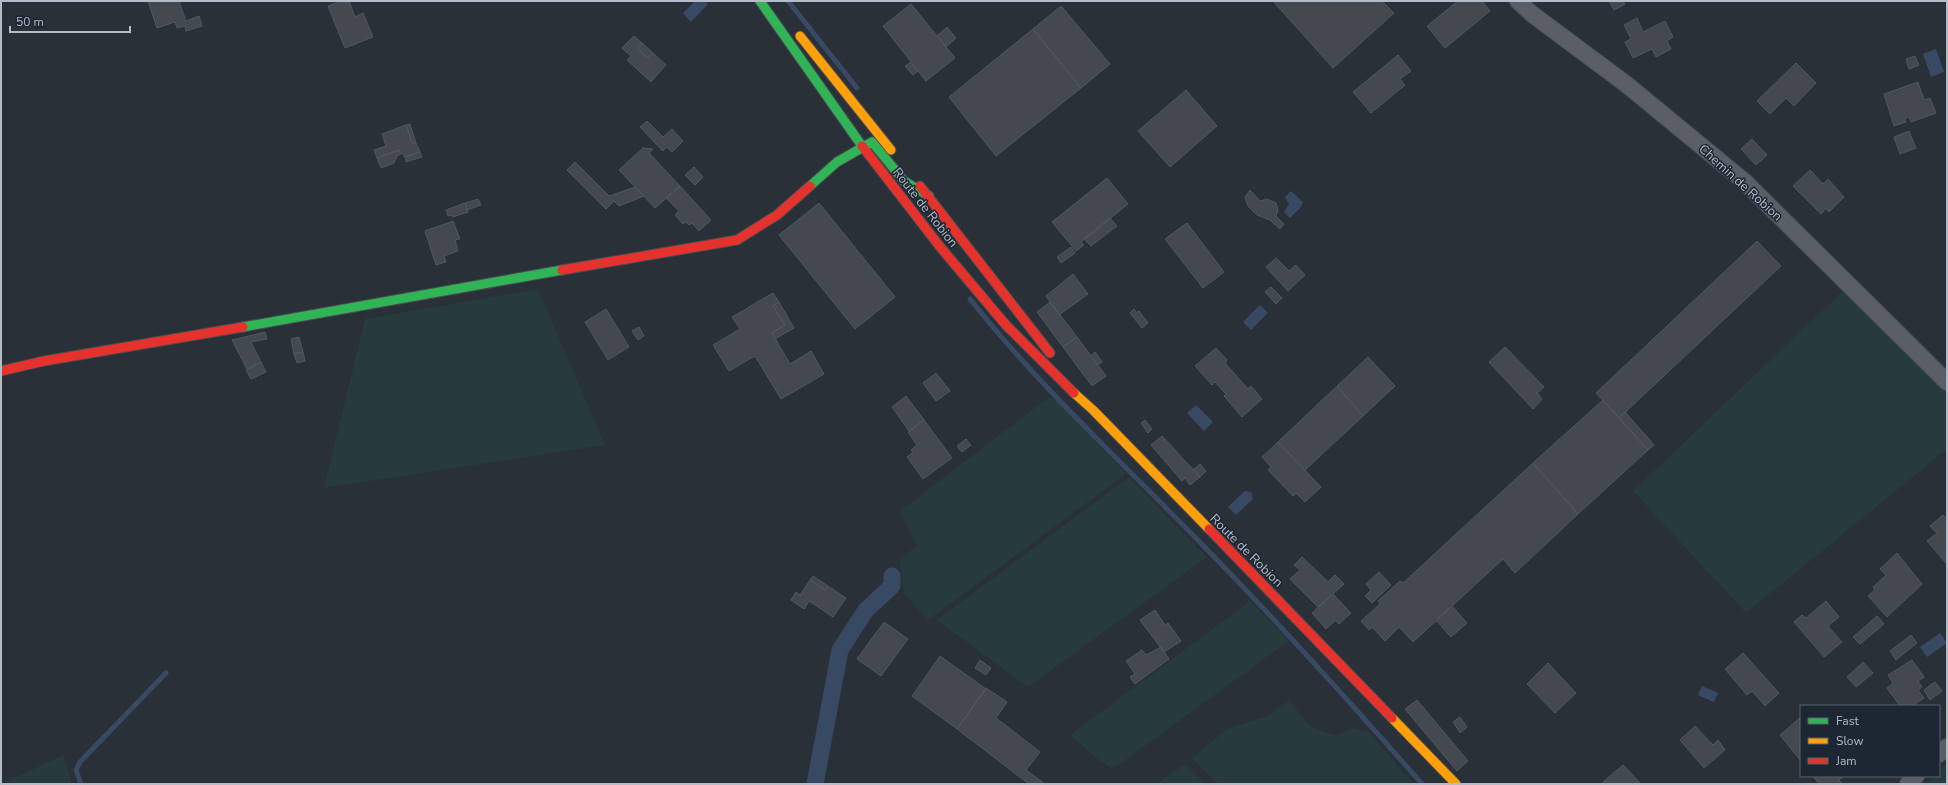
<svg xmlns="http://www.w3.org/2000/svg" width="1948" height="785" font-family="'Nunito Sans',sans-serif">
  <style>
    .green { fill: #273a3e }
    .water { fill: #384963 }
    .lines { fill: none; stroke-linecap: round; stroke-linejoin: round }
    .stream { stroke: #384963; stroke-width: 5 }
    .canal { stroke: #384963; stroke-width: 17 }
    .building { fill: #444950; stroke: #52575f }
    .street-casing { stroke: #484c53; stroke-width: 18 }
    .fast-casing { stroke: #484c53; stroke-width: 11 }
    .slow-casing { stroke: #484c53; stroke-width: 11 }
    .jam-casing { stroke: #484c53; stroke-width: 11 }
    .street { stroke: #5a5e66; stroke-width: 16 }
    .fast { stroke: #30b455; stroke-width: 9 }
    .slow { stroke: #ff9f0a; stroke-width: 9 }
    .jam { stroke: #e5322d; stroke-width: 9 }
    .labels { text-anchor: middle; stroke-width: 3; stroke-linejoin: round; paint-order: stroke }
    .street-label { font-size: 13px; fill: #b4bcc9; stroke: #1d2633 }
  </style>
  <rect width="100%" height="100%" fill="#2a3038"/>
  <path class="green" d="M538,289L605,445L324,488L365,319Z
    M1845,289L1947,389V449L1746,613L1633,491Z
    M1049,397L1057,401L1126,474L928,620L904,594L900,560L917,545L900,511Z
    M1129,477L1207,557L1028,687L937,620Z
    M1250,601L1289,641L1113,769L1098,759L1070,735Z
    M1289,700L1311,727L1337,736L1352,728L1369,732L1414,784H1218L1192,758L1227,729L1270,715Z
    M63,755L72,784H2Z
    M1185,764L1206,784H1156Z
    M1947,764V784H1925L1934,776H1939V771Z"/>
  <path class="water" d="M695,1H705L708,4L691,22L683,13Z
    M1936,49L1944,72L1931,77L1923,54Z
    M1291,191L1303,202L1301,207L1290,218L1284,212L1289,204L1285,197Z
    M1260,305L1268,313L1251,330L1243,322Z
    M1196,405L1213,422L1204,431L1187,413Z
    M1245,491L1251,492L1253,499L1236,515L1228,507Z
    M1940,633L1947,643L1927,657L1920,647Z
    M1702,686L1718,693L1714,702L1698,695Z"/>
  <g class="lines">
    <path class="stream" d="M788,1L857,88
      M970,299C1035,381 1112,453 1185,527C1267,610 1345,696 1422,784
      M81,784L76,770L80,762L166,673"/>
    <path class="canal" d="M815,784L840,650L866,610L892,586V576"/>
  </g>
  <path class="building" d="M148,1H179L186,21L199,16L202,26L186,31L185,26L177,28L175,22L157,28Z
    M342,1H349L355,17L363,13L373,37L345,48L328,6Z
    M1273,1H1382L1394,13L1333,68Z
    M1458,1H1482L1490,11L1445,48L1427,26Z
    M1609,1H1623L1625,4L1614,10Z
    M911,4L955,58L926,81L883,26Z
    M1061,6L1110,64L1081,88L1033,29Z
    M1637,18L1643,32L1665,21L1673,37L1667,41L1671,49L1656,57L1652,49L1633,58L1625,42L1631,39L1624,25Z
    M947,27L956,38L946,47L937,36Z
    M1033,29L1081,88L996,156L949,97Z
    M634,36L642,43L637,48L648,58L653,53L666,65L651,82L627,60L631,56L622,48Z
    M642,43L653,53L648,58L637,48Z
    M1398,55L1411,71L1400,79L1405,85L1371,113L1353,92Z
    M1915,56L1919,65L1909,69L1906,59Z
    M911,62L918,71L913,75L905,66Z
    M1796,63L1816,83L1794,106L1786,98L1770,114L1757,101Z
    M1918,82L1924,100L1930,98L1936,113L1911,122L1909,117L1905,118L1906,122L1894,126L1884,94Z
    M1186,90L1217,126L1170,167L1138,131Z
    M647,121L663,137L672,129L683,141L672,152L667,147L663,151L640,127Z
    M410,124L416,143L413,144L406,125Z
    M406,125L413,144L416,143L420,152L405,157L399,150L377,158L374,150L386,146L382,134Z
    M1909,131L1916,148L1900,154L1894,137Z
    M1752,139L1767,155L1756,165L1741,149Z
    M643,148L653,149L649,153L680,186L655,208L619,170Z
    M399,150L401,154L397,156L394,163L381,168L377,158Z
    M420,152L422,157L406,162L405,157Z
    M575,162L609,196L635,187L644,196L619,206L614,201L606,209L567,170Z
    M694,167L703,177L695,185L685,175Z
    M1810,170L1823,184L1828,179L1844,197L1829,212L1826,208L1821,214L1793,186Z
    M1107,178L1128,204L1081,242L1084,245L1076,251L1052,222Z
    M680,186L711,220L699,231L692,223L689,225L686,222L683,224L675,215L679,211L666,198Z
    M1250,190L1260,201L1267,199L1276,203L1278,210L1276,216L1284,224L1280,229L1270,220L1257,215L1248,206L1245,197Z
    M478,199L481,205L467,210L465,203Z
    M465,203L468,212L453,217L452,215L448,216L446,210Z
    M819,203L895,297L855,329L779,235Z
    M1110,218L1117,226L1091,246L1084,239Z
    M453,221L460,239L455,240L458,251L444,256L446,262L436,265L425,231Z
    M1187,223L1224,272L1203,288L1165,239Z
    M1757,241L1781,266L1619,418L1596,393Z
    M1071,247L1075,253L1061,263L1057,257Z
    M1276,258L1289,271L1296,265L1305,275L1288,291L1266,267Z
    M1073,274L1088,294L1059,315L1046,296Z
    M1271,287L1282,298L1276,304L1265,292Z
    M773,293L779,302L773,306L785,325L772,333L790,364L811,351L824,374L781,399L755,356L729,371L713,345L740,329L732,317Z
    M779,302L794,328L775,339L772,333L785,325L773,306Z
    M1050,302L1077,337L1063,347L1037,312Z
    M606,309L629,347L608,360L585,322Z
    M1134,309L1137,313L1139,311L1148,323L1142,328L1130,313Z
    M639,327L644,336L638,340L632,331Z
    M265,332L267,339L251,342L261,362L247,369L232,340Z
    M299,337L303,352L294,354L291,339Z
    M1077,337L1106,376L1092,386L1063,347Z
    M1505,347L1544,387L1537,393L1542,399L1533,409L1489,362Z
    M1216,348L1227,360L1225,363L1248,389L1251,386L1262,399L1242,417L1224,396L1226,394L1215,382L1212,385L1195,366Z
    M303,352L305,361L297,363L294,354Z
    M1095,352L1102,362L1097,365L1091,356Z
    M1368,357L1395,386L1363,416L1337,386Z
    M261,362L266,372L251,379L246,370Z
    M936,373L950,391L936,401L923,383Z
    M1337,386L1363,416L1305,470L1278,442Z
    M906,396L924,420L909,431L892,407Z
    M1603,400L1648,450L1578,514L1533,463Z
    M1625,412L1654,445L1648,450L1619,418Z
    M924,420L952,458L923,479L907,457L913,452L911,450L917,445L908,432Z
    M1145,420L1152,429L1148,433L1141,423Z
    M1162,436L1200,477L1190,485L1185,478L1182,481L1151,445Z
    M966,439L971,445L962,452L957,446Z
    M1278,442L1321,487L1305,502L1296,493L1293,496L1268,470L1271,467L1262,457Z
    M1533,463L1578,514L1515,573L1503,559L1413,642L1399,627L1385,641L1372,627L1369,630L1361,621L1380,604L1378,601L1400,581L1403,583Z
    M1200,464L1206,471L1200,477L1193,470Z
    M1943,515L1947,519L1946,563L1927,541L1937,533L1930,526Z
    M1897,553L1922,584L1887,617L1868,596L1875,590L1873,587L1886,575L1880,569Z
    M1302,557L1328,582L1335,575L1344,584L1318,607L1290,579L1300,570L1294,565Z
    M1379,572L1391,585L1372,603L1365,596L1371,590L1366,584Z
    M813,576L828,586L825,590L810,580Z
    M810,580L825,590L828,586L846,598L833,617L809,601L804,609L791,600L796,592L800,595Z
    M1333,594L1351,613L1339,624L1336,620L1326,629L1312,613Z
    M1826,601L1839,617L1828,626L1842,642L1824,657L1794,622L1802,615L1806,618Z
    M1452,606L1467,623L1451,637L1436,620Z
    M1155,610L1165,625L1168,623L1181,641L1164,652L1140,620Z
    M1877,616L1884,624L1860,644L1853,637Z
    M884,622L908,639L881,676L857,659Z
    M1911,635L1917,643L1896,660L1890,651Z
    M1161,647L1169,659L1135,684L1130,677L1135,674L1126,661L1142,650L1146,655Z
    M1743,653L1779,693L1765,706L1752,691L1747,695L1725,669Z
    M940,656L986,689L957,729L912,696Z
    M980,660L991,668L986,675L975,668Z
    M1912,660L1924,677L1918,681L1922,687L1918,690L1924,698L1912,706H1900L1887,688L1893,683L1888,675Z
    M1863,662L1873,673L1856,687L1847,677Z
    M1548,663L1576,693L1555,713L1527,684Z
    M1935,682L1942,691L1930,700L1924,690Z
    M986,688L1007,702L996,718L1040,752L1026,770L1045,784H1029L957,729Z
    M1417,700L1468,761L1457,771L1405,709Z
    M1460,717L1467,727L1460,733L1453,722Z
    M1801,717V761L1780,735Z
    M1695,726L1713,745L1718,740L1725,750L1704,768L1680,740Z
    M1623,765L1641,784H1604L1603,782Z
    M1813,776H1844L1839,780L1842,784H1819Z"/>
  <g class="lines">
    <defs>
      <path id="street" d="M1518,1L1532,14L1626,84L1745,182L1947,382
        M1939,754L1947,747
        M1908,784L1916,776"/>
      <path id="fast" d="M760,1L862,146
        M810,186L837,162L872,142L904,181L929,196
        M243,327L562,270"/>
      <path id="slow" d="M800,36L891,150
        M1074,393L1093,410L1209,529
        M1392,718L1456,784"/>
      <path id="jam" d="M862,146L941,248L1006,325L1074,393
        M920,186L1050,353
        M562,270L737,240L777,215L810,186
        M1,371L44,361L243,327
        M1209,529L1392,718"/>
    </defs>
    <use href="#street" class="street-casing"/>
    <use href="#fast" class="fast-casing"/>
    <use href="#slow" class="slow-casing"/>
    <use href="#jam" class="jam-casing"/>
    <use href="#street" class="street"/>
    <use href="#fast" class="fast"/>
    <use href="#slow" class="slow"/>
    <use href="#jam" class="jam"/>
  </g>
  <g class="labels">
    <g class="street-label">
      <text transform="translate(1741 182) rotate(42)" y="5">Chemin de Robion</text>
      <text transform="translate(926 207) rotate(52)" y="5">Route de Robion</text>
      <text transform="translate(1247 550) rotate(45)" y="5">Route de Robion</text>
    </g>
  </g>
  <rect width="1948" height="785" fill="none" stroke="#b4bcc9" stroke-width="4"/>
  <rect x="1800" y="705" width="140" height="72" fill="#1d2633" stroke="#59626f"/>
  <rect x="1808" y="718" width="20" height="6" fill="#30b455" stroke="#59626f"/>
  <text x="1836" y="725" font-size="12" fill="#b4bcc9">Fast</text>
  <rect x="1808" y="738" width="20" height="6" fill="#ff9f0a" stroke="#59626f"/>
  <text x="1836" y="745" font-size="12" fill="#b4bcc9">Slow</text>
  <rect x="1808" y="758" width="20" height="6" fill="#e5322d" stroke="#59626f"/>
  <text x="1836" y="765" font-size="12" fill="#b4bcc9">Jam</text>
  <path d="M10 26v6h120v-6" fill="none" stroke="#b4bcc9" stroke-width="2"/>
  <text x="16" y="26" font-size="12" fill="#b4bcc9" stroke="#1d2633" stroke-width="3" paint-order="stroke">50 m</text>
</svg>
